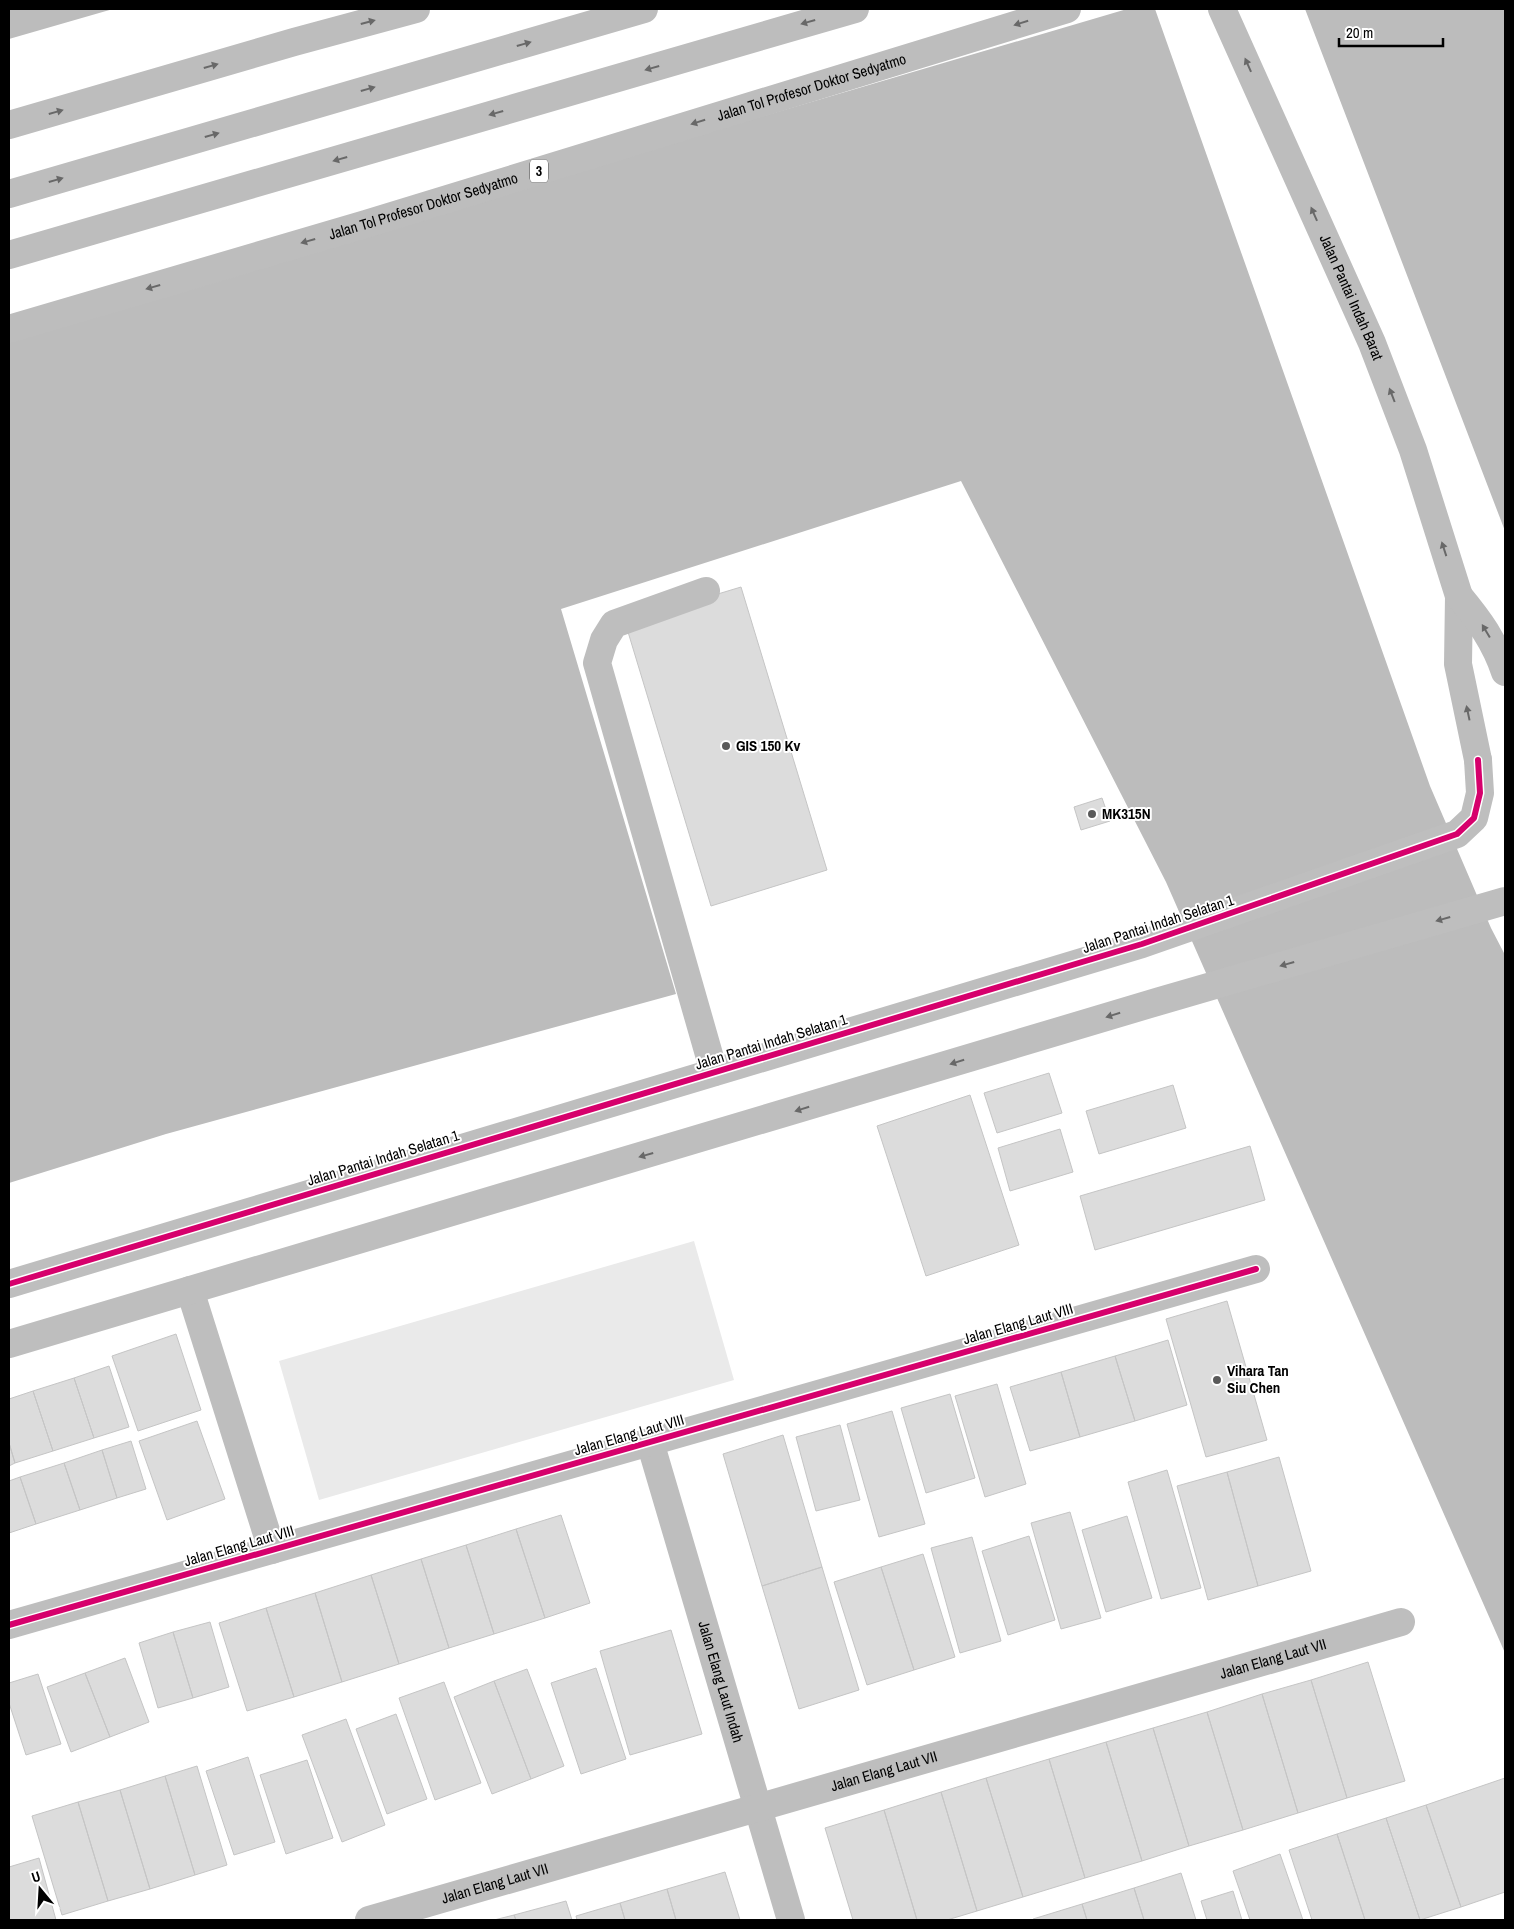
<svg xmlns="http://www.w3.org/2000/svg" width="1514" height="1929" font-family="'Archivo Narrow',sans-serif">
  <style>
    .green { fill: #eaeaea }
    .water { fill: #bcbcbc }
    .building { fill: #dcdcdc; stroke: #c5c5c5 }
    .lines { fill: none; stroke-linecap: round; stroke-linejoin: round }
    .minor { stroke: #bebebe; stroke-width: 28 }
    .major { stroke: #bdbdbd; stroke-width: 28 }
    .highway { stroke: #bdbdbd; stroke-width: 28 }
    .cycleway-casing { stroke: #fff; stroke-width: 9 }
    .cycleway { stroke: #d6006c; stroke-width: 6 }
    .oneway { fill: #686868 }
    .poi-dot { fill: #595959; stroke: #fff; stroke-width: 2 }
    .labels { text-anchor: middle; stroke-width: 4; stroke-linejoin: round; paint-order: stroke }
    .shield { fill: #fff; stroke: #4c4c4c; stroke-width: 1 }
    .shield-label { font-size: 14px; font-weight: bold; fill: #000 }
    .street-label { font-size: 15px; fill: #000; stroke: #fff }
    .poi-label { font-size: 15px; font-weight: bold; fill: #000; stroke: #fff; text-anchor: start }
  </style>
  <rect width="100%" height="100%" fill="#fff"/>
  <path class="green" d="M694,1241L734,1380L319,1500L279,1361Z"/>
  <path class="water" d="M9,9H113L9,39Z
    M1127,9H1155L1430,786L1491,928L1505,955V1653L1166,882L961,481L561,609L676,994L166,1134L9,1183V338Z
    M1305,9H1505V531Z"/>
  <path class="building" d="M741,587L827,870L711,906L625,622Z
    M1102,798L1110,821L1081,830L1074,807Z
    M1049,1073L1062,1113L997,1133L984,1093Z
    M1173,1085L1186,1128L1099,1154L1086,1111Z
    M970,1095L1019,1245L926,1276L877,1126Z
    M1060,1129L1073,1172L1010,1191L998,1148Z
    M1250,1146L1265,1200L1095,1250L1080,1196Z
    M1227,1301L1267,1440L1206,1457L1166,1319Z
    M176,1334L201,1410L138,1431L112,1356Z
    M1168,1340L1187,1405L1135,1421L1115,1356Z
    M1115,1356L1135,1421L1080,1437L1061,1372Z
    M109,1366L129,1427L94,1438L74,1378Z
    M1061,1372L1080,1437L1030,1451L1010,1387Z
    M74,1378L94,1438L53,1451L33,1391Z
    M997,1384L1026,1484L985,1497L955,1396Z
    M33,1391L53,1451L15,1463L9,1443V1399Z
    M950,1394L975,1478L926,1493L901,1408Z
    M892,1411L925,1524L879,1537L847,1424Z
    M197,1421L225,1499L167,1520L139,1441Z
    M840,1425L860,1500L816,1511L796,1437Z
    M783,1435L822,1567L762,1586L723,1454Z
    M131,1441L146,1489L117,1498L102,1450Z
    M9,1443L15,1463L9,1466Z
    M102,1450L117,1498L80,1510L64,1463Z
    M1279,1457L1311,1571L1258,1586L1227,1472Z
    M64,1463L80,1510L36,1524L20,1477Z
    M1167,1470L1201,1588L1161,1599L1128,1482Z
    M1227,1472L1258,1586L1208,1600L1177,1486Z
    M20,1477L36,1524L9,1533V1481Z
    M1070,1512L1101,1618L1061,1629L1031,1523Z
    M561,1515L590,1603L545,1618L516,1529Z
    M1127,1516L1152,1598L1106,1612L1082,1530Z
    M516,1529L545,1618L494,1634L466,1545Z
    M1029,1536L1055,1620L1008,1635L982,1551Z
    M972,1537L1001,1641L960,1653L931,1548Z
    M466,1545L494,1634L449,1648L421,1559Z
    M923,1554L955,1657L914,1670L881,1567Z
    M421,1559L449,1648L399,1664L371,1575Z
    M822,1567L859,1690L799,1709L762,1586Z
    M881,1567L914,1670L867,1685L834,1582Z
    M371,1575L399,1664L342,1682L315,1593Z
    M315,1593L342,1682L294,1697L266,1608Z
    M266,1608L294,1697L247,1711L219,1623Z
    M210,1622L229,1687L193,1698L173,1632Z
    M671,1630L702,1734L630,1755L600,1651Z
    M173,1632L193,1698L158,1708L139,1643Z
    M125,1658L149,1722L110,1737L85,1673Z
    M1368,1662L1405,1781L1347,1798L1311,1680Z
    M596,1668L626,1759L581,1774L551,1683Z
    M527,1669L564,1766L531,1779L494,1681Z
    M85,1673L110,1737L71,1752L47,1687Z
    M38,1674L61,1744L26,1755L9,1703V1683Z
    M1311,1680L1347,1798L1298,1813L1262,1694Z
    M494,1681L531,1779L492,1794L454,1697Z
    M444,1682L481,1783L435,1800L399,1698Z
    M1262,1694L1298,1813L1243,1830L1207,1712Z
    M1207,1712L1243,1830L1189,1846L1153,1728Z
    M396,1714L427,1799L387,1814L356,1729Z
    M346,1719L385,1825L342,1842L302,1735Z
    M1153,1728L1189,1846L1142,1861L1106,1742Z
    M1106,1742L1142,1861L1085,1878L1049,1759Z
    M248,1757L275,1842L234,1855L206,1771Z
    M1049,1759L1085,1878L1023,1897L986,1778Z
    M307,1760L333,1838L286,1854L260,1775Z
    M197,1766L227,1865L195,1875L165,1776Z
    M165,1776L195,1875L150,1889L120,1790Z
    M986,1778L1023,1897L977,1911L941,1792Z
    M1505,1778V1892L1461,1907L1426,1805Z
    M120,1790L150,1889L108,1901L78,1802Z
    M941,1792L977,1911L947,1920H917L884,1810Z
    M78,1802L108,1901L62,1915L32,1816Z
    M1426,1805L1461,1907L1420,1920L1386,1818Z
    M884,1810L917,1920H853L825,1828Z
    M1386,1818L1420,1920H1365L1337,1834Z
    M1337,1834L1365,1920H1312L1289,1850Z
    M1280,1854L1303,1920H1250L1233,1871Z
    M39,1858L56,1920H9V1867Z
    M725,1872L740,1920H676L667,1889Z
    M1181,1873L1196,1920H1144L1134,1888Z
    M1134,1888L1144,1920H1087L1082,1904Z
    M667,1889L676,1920H625L620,1903Z
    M1233,1891L1242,1920H1207L1201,1901Z
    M566,1901L572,1920H516L514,1915Z
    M620,1903L625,1920H577L576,1916Z
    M1082,1904L1087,1920H1033V1919Z
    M514,1915L516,1920H494Z"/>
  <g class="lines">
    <g class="minor">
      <path d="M706,591L614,624L604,640L597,663L714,1072"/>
      <path d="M9,1284L1142,944L1457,834L1474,818L1480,793L1478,760"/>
      <path d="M190,1290L272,1550"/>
      <path d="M9,1344L1160,1001L1505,901"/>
      <path id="s1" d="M650,1442L791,1920"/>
      <path d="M9,1625L1256,1269"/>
      <path id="s2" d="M369,1920L1401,1622"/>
    </g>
    <g class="major">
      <path id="s3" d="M1222,9L1372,343L1413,450L1459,596L1458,664L1478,760"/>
      <path d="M1459,596C1479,620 1495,642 1505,672"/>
    </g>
    <g class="highway">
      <path d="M9,125L294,42L416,9"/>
      <path d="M9,194L644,9"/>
      <path d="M9,255L855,9"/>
      <path id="s4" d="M9,329L366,224L1067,9"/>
    </g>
    <defs>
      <path id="cycleway" d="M9,1284L1142,944L1457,834L1474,818L1480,793L1478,760
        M9,1625L1256,1269"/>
    </defs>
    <use href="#cycleway" class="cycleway-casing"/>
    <use href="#cycleway" class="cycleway"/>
  </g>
  <defs><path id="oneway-solid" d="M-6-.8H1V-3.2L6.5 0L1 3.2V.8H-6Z" transform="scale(1.25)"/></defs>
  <g class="oneway">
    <use href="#oneway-solid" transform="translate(368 22) rotate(-15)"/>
    <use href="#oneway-solid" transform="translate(808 22) rotate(164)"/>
    <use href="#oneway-solid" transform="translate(1021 23) rotate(163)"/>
    <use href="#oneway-solid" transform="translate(524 44) rotate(-16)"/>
    <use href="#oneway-solid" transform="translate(1248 65) rotate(-114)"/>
    <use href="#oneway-solid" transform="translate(211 66) rotate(-16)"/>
    <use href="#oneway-solid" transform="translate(652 68) rotate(164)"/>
    <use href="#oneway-solid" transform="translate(368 89) rotate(-16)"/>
    <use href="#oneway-solid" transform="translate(56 112) rotate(-16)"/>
    <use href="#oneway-solid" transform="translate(496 113) rotate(164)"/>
    <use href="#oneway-solid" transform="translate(698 122) rotate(163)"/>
    <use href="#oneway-solid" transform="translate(212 135) rotate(-16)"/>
    <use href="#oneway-solid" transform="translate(340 159) rotate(164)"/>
    <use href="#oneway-solid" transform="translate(56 180) rotate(-16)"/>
    <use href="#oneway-solid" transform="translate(1314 214) rotate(-114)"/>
    <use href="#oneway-solid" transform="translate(308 241) rotate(164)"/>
    <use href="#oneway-solid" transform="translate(153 287) rotate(164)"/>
    <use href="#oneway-solid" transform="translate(1392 395) rotate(-111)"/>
    <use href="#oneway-solid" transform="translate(1444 549) rotate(-108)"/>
    <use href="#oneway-solid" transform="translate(1486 631) rotate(-121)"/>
    <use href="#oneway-solid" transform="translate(1468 713) rotate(-102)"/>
    <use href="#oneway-solid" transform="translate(1443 919) rotate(164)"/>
    <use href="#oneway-solid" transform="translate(1287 964) rotate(164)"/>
    <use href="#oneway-solid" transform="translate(1113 1015) rotate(163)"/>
    <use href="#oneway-solid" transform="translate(957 1062) rotate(163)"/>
    <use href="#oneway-solid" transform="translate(802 1109) rotate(163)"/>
    <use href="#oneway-solid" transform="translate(646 1155) rotate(164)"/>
  </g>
  <g class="poi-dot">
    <circle cx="726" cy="746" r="5"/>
    <circle cx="1092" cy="814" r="5"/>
    <circle cx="1217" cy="1380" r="5"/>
  </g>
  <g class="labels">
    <rect class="shield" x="530" y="159.5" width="18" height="23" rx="4"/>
    <g class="shield-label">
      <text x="539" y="176">3</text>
    </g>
    <g class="street-label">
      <text dy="5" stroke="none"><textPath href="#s4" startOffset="838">Jalan Tol Profesor Doktor Sedyatmo</textPath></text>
      <text dy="5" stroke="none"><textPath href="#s4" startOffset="432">Jalan Tol Profesor Doktor Sedyatmo</textPath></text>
      <text dy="5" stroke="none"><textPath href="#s3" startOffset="316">Jalan Pantai Indah Barat</textPath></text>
      <text transform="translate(1158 924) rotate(-18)" y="5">Jalan Pantai Indah Selatan 1</text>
      <text transform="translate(771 1042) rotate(-17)" y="5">Jalan Pantai Indah Selatan 1</text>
      <text transform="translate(383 1158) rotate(-17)" y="5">Jalan Pantai Indah Selatan 1</text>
      <text transform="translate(1018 1324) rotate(-16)" y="5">Jalan Elang Laut VIII</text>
      <text transform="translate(629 1435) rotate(-16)" y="5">Jalan Elang Laut VIII</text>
      <text transform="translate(239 1546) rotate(-16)" y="5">Jalan Elang Laut VIII</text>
      <text dy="5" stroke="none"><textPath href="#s2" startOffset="941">Jalan Elang Laut VII</textPath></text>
      <text dy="5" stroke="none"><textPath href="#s1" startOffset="250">Jalan Elang Laut Indah</textPath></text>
      <text dy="5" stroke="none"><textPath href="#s2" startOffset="536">Jalan Elang Laut VII</textPath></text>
      <text dy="5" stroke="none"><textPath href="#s2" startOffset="131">Jalan Elang Laut VII</textPath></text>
    </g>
    <g class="poi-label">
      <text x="736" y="751">GIS 150 Kv</text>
      <text x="1102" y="819">MK315N</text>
      <text x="1227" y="1376">Vihara Tan<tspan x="1227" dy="17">Siu Chen</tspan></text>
    </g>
  </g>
  <rect width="1514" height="1929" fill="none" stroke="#000000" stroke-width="20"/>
  <g transform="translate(40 1889) rotate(342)" stroke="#ffffff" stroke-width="4" paint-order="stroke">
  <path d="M0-4L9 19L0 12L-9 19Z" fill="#000000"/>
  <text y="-8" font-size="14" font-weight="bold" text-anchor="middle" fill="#000000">U</text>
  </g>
  <path d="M1339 38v8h104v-8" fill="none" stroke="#000000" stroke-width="2.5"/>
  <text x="1346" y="38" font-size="15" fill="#000000" stroke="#ffffff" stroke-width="4" paint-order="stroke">20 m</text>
</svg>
